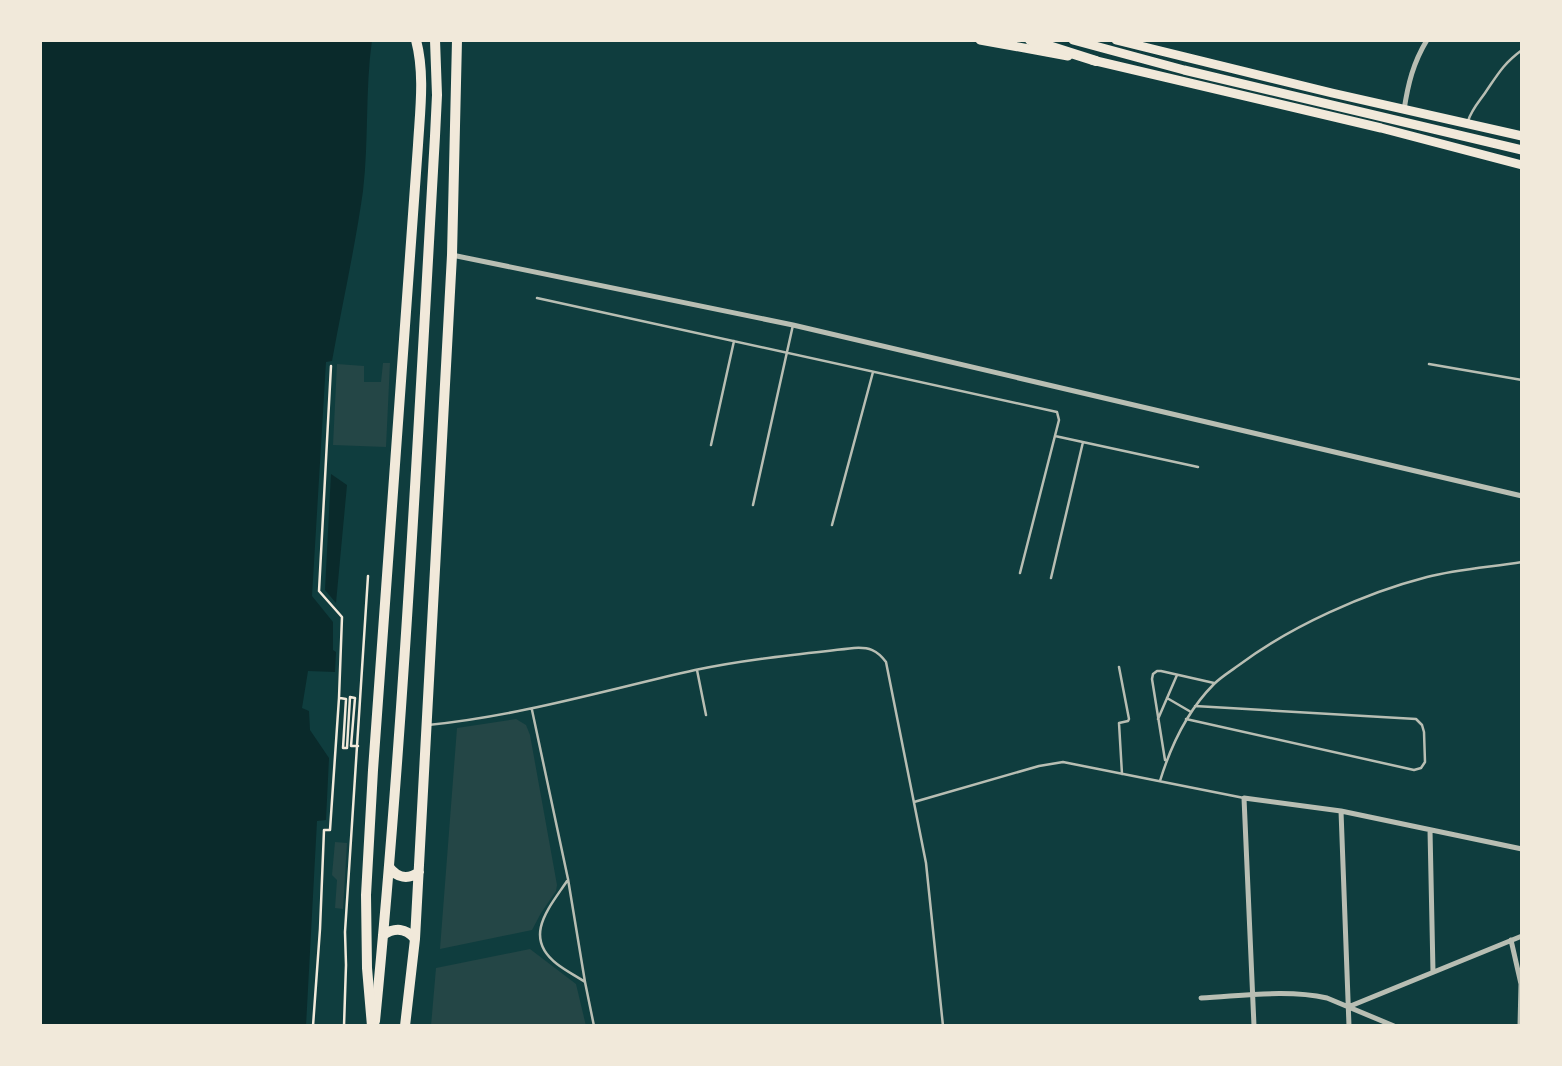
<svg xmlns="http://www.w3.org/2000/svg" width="1562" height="1066" font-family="Karla,sans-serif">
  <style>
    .green { fill: #244646 }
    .water { fill: #0a2a2b }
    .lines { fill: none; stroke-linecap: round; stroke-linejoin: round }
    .path { stroke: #f1e9da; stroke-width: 2.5 }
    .service { stroke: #b8beb3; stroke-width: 2.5 }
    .minor { stroke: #b8beb3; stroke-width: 5 }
    .primary { stroke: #f1e9da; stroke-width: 9 }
    .trunk { stroke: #f1e9da; stroke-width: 10 }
    .motorway { stroke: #f1e9da; stroke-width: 10 }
  </style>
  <rect width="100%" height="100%" fill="#0f3d3e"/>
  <path class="green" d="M383,363H390L386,447L333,445L337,364L364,366V382H381Z
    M516,719L526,725L530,735L557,885L556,891L541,913L532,930L440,949L457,728Z
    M335,842L347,843L343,909L335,908L337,880L332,875Z
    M530,949L576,984L586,1026H431L436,968Z"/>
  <path class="water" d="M40,40H372C365,90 369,141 363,191C355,248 342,305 332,361L326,362L312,596L333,622V650L336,652L335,672L308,671L302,708L309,711L310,730L329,758L326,820L317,821L306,1026H40Z
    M331,474L347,485L336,603L325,590Z"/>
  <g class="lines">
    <path class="path" d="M340,698L346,699L343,748H347L350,697L355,698L351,746H358
      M313,1026L320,929L324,830H330L339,698L342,617L319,591L331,366
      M344,1026L346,965L345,932L368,576"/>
    <path class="service" d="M1468,121C1472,109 1478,103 1485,93C1498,74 1503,64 1522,50
      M537,298L1057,412L1059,420L1020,573
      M1429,364L1522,380
      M1055,436L1198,467
      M711,445L734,341
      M753,505L793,325
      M832,525L873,372
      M1051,578L1083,442
      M1119,667L1129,719L1128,721L1119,723L1122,774
      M697,670L706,715
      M1167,698L1191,712
      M532,710L568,879L585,982L594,1026
      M1158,719L1177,675
      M1186,719L1414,770L1421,768L1425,762L1424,732L1422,725L1416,719L1195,706
      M428,725C519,716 606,690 695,670C747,659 801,654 854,648C869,647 877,650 886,662L926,863L943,1026
      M1165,760L1152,679L1153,674L1157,671H1161L1214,683
      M1160,781C1171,745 1187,711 1214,684C1221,677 1231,671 1239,665C1291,626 1365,593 1427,577C1457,569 1491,567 1522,562
      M914,802L1039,766L1063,762L1244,798
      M567,881C549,908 522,937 557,964C566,971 576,976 585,982"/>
    <path class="minor" d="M1404,110C1408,84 1413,63 1427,40
      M452,255L793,325L1522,496
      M1341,811L1349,1026
      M1430,830L1433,972
      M1511,940L1521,984L1520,1026
      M1201,998C1242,996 1287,989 1327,998L1394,1026
      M1348,1007L1522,936
      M1254,1026L1244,798L1341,811L1522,849"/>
    <path class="primary" d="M980,40L1068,56
      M1073,40L1184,70L1522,150
      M1116,40L1332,93L1522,136
      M1092,60L1381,128L1522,165"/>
    <path class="trunk" d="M389,867C397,878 408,880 419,872
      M383,935C395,927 406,928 415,939
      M375,1021C404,727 418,431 435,136L437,95L435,40
      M405,1026L415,939L452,255L457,40"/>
    <path class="motorway" d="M1030,40L1096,61
      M372,1026L367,968L366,895L373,770L418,145C420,111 425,74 416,40"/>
  </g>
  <rect width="1562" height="1066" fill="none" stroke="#f1e9da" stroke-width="84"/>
</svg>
